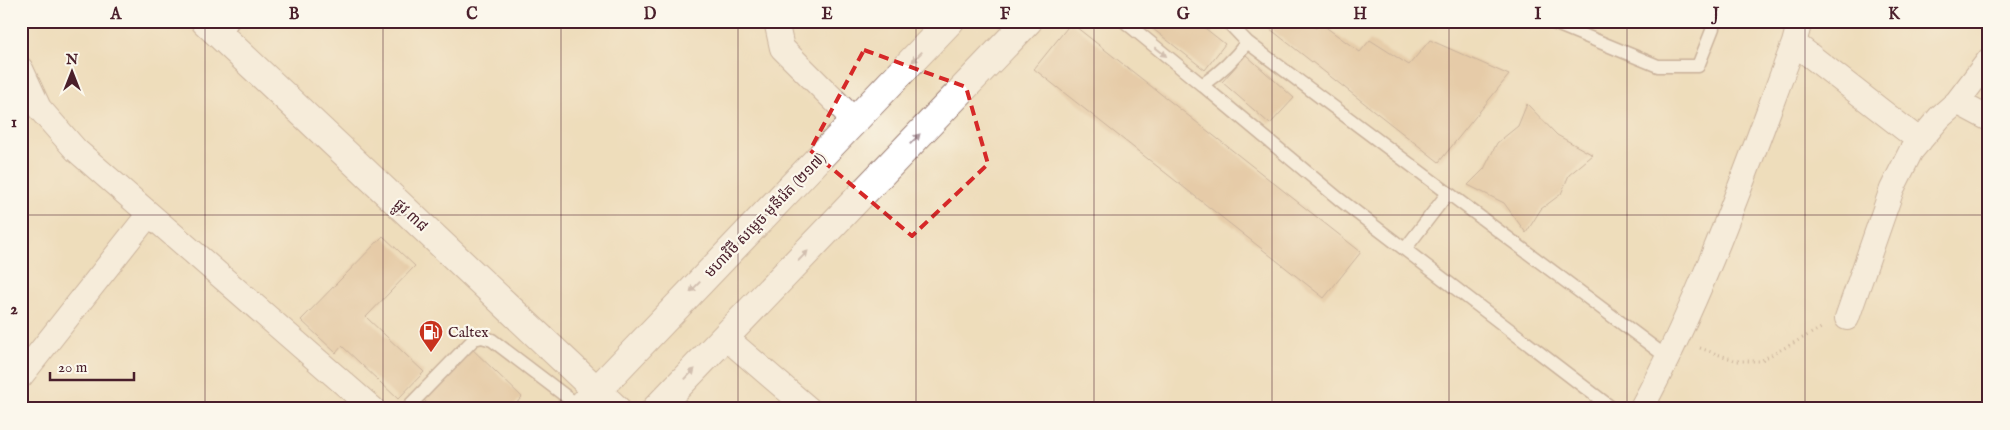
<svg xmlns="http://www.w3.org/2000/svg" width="2010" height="430" font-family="'IM FELL English','Noto Sans Khmer',serif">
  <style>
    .building { fill: #dbb790 }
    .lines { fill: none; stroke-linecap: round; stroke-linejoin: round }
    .service-casing { stroke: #9c7e73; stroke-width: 15 }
    .minor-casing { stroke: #9c7e73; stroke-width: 26 }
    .tertiary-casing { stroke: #9c7e73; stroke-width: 30 }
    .primary-casing { stroke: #9c7e73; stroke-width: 30 }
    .path { stroke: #9c7e73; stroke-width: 3; stroke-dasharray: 1 4; stroke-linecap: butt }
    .service { stroke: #fff; stroke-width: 12 }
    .minor { stroke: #fff; stroke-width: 24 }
    .tertiary { stroke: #fff; stroke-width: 28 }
    .primary { stroke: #fff; stroke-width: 28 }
    .oneway { fill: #ae9aa0 }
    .marked { fill: none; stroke: #d62828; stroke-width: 4; stroke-dasharray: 10 6; stroke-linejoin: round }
    .grid { fill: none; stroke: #4a1f2b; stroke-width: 1; stroke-opacity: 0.55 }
    .labels { text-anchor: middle; stroke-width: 4.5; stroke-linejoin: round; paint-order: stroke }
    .street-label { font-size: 15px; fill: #4a1f2b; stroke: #fbf7ec }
    .poi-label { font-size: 15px; fill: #4a1f2b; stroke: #fbf7ec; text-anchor: start }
    .neatline { fill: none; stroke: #4a1f2b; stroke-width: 2 }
    .grid-label { font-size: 16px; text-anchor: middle; font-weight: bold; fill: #4a1f2b }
  </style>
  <rect width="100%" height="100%" fill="#fbf7ec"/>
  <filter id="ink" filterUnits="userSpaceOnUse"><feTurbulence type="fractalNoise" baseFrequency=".02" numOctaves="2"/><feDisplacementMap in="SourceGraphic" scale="10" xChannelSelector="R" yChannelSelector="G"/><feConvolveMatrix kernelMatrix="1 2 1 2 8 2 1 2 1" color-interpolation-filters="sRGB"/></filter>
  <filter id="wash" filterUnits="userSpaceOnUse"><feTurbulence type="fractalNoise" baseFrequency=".0096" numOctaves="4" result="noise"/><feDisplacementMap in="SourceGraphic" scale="20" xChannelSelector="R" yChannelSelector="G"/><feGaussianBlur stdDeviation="1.12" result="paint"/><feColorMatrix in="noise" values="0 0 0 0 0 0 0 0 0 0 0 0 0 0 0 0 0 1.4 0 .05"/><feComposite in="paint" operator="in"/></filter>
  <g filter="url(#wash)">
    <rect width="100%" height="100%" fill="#edb"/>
    <g id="blocks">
      <path class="building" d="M1143,21H1196L1225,44L1205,70Z
        M1260,21H1307L1316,28L1320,23L1360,52L1370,40L1409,65L1430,40L1509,75L1439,162Z
        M1071,23L1361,252L1324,298L1034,69Z
        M1246,55L1294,98L1270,124L1222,82Z
        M1527,104L1557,135L1593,155L1569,175L1561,194L1541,209L1526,233L1504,203L1468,185L1484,169L1497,143L1518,126Z
        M383,236L415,266L366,317L424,372L398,399L342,346L336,353L301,320Z
        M469,346L522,397L511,409H433L420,396Z"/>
    </g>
  </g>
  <g filter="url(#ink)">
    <use href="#blocks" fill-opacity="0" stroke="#9c7e73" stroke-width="1"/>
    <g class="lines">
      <defs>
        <path id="service" d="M1124,21L1202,85C1221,72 1234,60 1247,42L1227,21
          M1549,21L1658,66H1698L1713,28V21
          M223,38L233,21
          M1247,42L1668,358
          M1202,85L1339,199L1613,409
          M1405,249L1448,193
          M409,409L411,404L474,339L482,337L492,340L580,407"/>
        <path id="minor" d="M776,21L782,48L855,121
          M1794,43L1920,141
          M21,69L39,108L76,150L373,409
          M1957,102L1989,119
          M1847,318L1892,189L1911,151L1940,117L1957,102L1989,60
          M725,337L809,409
          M21,376L149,214
          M1641,409C1704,294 1748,165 1794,43L1800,21"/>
        <path id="tertiary" d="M205,21L616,409"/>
        <path id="primary" d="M579,409L950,21
          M656,409L1028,21"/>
      </defs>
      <use href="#service" class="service-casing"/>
      <use href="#minor" class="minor-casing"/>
      <use href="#tertiary" class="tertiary-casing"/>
      <use href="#primary" class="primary-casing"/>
      <path class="path" d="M1700,348L1737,361H1760L1823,327"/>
      <use href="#service" class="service"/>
      <use href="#minor" class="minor"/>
      <use href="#tertiary" class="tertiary"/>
      <use href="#primary" class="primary"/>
    </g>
    <defs><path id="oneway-solid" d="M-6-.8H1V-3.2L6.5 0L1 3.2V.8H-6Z" transform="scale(1.25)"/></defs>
    <g class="oneway">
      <use href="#oneway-solid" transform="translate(1161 52) rotate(39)"/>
      <use href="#oneway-solid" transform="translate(917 57) rotate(134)"/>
      <use href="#oneway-solid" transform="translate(915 139) rotate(-46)"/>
      <use href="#oneway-solid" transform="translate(803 256) rotate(-46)"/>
      <use href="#oneway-solid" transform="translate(695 287) rotate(134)"/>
      <use href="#oneway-solid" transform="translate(690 374) rotate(-46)"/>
    </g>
  </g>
  <path d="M0 0H2010V430H0ZM864,50L966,87L988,164L912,236L810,150Z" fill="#edb" fill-opacity=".55" fill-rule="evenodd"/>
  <path class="marked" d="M864,50L966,87L988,164L912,236L810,150Z"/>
  <path class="grid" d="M205,21V409M383,21V409M561,21V409M738,21V409M916,21V409M1094,21V409M1272,21V409M1449,21V409M1627,21V409M1805,21V409M21,215H1989"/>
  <defs>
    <symbol id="fuel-pin" viewBox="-11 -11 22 30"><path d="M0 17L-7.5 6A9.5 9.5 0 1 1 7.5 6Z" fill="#c8321e" stroke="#fbf7ec"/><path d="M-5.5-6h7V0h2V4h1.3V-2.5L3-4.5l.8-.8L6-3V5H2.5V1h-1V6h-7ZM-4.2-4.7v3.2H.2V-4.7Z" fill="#fff"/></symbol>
  </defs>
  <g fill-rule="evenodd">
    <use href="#fuel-pin" x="417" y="318" width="28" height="38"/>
  </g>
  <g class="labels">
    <g class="street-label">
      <text transform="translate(411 215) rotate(43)" y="5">ផ្លូវ ៣៨</text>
      <text transform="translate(765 215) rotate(-46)" y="5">មហាវិថី សម្តេច មុនីរ៉េត (២១៧)</text>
    </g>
    <g class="poi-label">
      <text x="448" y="337">Caltex</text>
    </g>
  </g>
  <rect width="2010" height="430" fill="none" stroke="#fbf7ec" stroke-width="55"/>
  <g transform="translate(72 72)" stroke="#fbf7ec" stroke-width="4" paint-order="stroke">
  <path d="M0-4L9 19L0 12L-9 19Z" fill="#4a1f2b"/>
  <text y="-8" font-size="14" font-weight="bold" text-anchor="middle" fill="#4a1f2b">N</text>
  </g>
  <path d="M50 372v8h84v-8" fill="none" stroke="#4a1f2b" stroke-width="2.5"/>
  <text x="58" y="372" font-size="15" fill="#4a1f2b" stroke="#fbf7ec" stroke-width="4" paint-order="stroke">20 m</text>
  <rect x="28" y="28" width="1954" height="374" class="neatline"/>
  <g class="grid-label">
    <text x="116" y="19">A</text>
    <text x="294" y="19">B</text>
    <text x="472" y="19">C</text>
    <text x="650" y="19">D</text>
    <text x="827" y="19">E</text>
    <text x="1005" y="19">F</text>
    <text x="1183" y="19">G</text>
    <text x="1360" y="19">H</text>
    <text x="1538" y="19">I</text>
    <text x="1716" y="19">J</text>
    <text x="1894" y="19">K</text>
    <text x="14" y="127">1</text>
    <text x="14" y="314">2</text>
  </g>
</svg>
